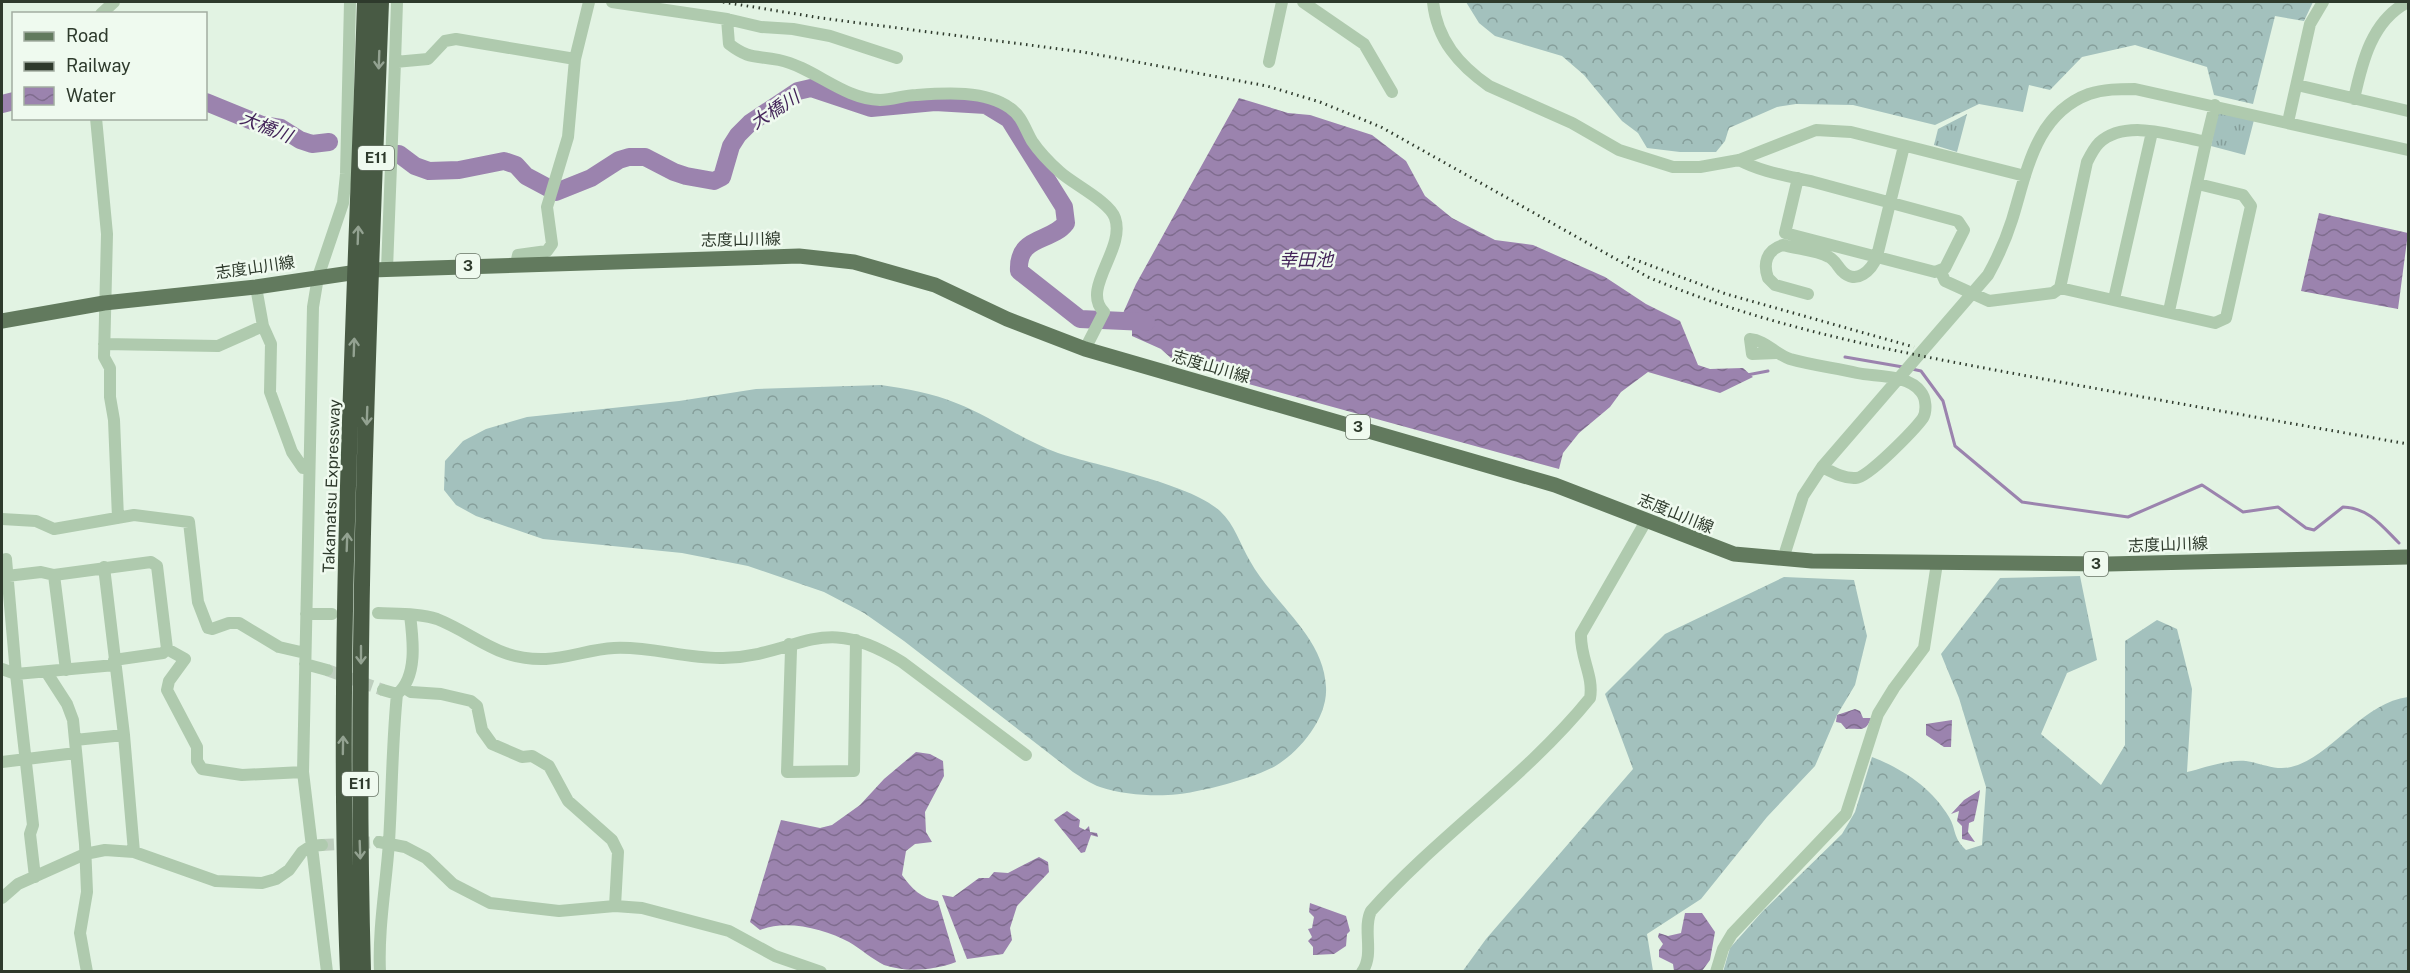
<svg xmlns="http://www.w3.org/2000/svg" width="2410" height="973" font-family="'Public Sans','Noto Sans JP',sans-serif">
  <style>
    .forest { fill: url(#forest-crowns) }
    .park { fill: url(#park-tufts) }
    .water { fill: url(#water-waves) }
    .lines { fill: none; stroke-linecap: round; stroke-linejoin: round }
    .stream { stroke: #9b83ae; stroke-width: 3 }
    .river { stroke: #9b83ae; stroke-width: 18 }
    .minor-tunnel { stroke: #becebe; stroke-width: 12; stroke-dasharray: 12 6; stroke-linecap: butt }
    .minor { stroke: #afcaae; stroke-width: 12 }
    .major { stroke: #627a5e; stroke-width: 15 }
    .highway { stroke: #485a44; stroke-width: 16 }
    .rail { stroke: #2e3a2c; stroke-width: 3; stroke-dasharray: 1.5 4.5; stroke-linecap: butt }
    .oneway { stroke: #93a291 }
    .labels { text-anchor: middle; stroke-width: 5; stroke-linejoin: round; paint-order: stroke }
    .shield { fill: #effaef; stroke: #687466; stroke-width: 1.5 }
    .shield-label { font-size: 15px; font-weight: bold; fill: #2e3a2c }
    .street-label { font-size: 16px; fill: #2e3a2c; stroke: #effaef }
    .water-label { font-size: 18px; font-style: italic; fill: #432459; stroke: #effaef }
  </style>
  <defs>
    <pattern id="forest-crowns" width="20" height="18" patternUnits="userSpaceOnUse" patternTransform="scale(1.5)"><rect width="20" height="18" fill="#a3c1bd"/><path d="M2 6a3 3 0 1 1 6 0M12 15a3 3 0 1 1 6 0" fill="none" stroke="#859e9a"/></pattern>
    <pattern id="park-tufts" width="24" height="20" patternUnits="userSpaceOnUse" patternTransform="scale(1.5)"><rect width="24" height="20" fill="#a3c1bd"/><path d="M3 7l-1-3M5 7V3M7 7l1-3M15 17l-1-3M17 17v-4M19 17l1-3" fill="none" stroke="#859e9a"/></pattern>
    <pattern id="water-waves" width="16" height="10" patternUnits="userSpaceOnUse" patternTransform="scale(1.5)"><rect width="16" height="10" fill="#9b83ae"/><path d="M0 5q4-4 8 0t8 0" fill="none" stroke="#7f6c8e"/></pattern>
  </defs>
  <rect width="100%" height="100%" fill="#e2f3e3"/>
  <path class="forest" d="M1466,2H2313L2304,21L2275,16L2253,104L2214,95L2207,67L2135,45L2082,57L2050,90L2029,85L2023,112L1979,104L1935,125L1853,105L1796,104L1777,107L1729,128L1725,141L1716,152H1680L1647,148L1638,133L1622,121L1584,75L1562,56L1495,36L1479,23Z
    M881,385C907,389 932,393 956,403C992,417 1022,440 1058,453C1098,466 1191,484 1220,511C1235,525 1240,544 1250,561C1273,603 1324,636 1326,687C1328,717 1301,750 1277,765C1257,778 1192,795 1168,795C1147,796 1120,794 1100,787C1091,784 1081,777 1073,772L904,641L864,613L824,592L748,566L682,553L543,539L476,516L456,505L444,490L445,461L463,441L486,429L527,417L679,401L756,389Z
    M2080,576L2097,660L2067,673L2041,734L2101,785L2125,745V641L2157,620L2177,629L2192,689L2187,772C2204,768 2228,759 2246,761C2261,763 2275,771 2291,767C2330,758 2362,703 2408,697V971L1723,972L1730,948L1762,912L1842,834L1855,812L1872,757C1903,769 1932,788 1949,817C1957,831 1952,836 1966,850L1982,845L1986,787L1959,698L1941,654L2000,578Z
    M1784,577L1854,580L1867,636L1855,685L1837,715L1815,766L1767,817L1701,899L1647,934L1653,971L1462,972L1486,939L1633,769L1605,694L1665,634Z"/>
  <path class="park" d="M2218,111L2254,120L2245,155L2211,146Z
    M1967,114L1957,152L1934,145L1938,129Z"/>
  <path class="water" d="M1239,98L1288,113L1310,115L1372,135L1406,161L1425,196L1452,218L1495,240L1533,245L1605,277L1646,304L1680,321L1698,365L1710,369L1743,368L1753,377L1720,393L1648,372L1621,392L1610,407L1579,433L1563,453L1559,469L1245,383L1172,359L1161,349L1132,336V328L1120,320L1136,284Z
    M2319,213L2408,233L2398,309L2301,291Z
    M1855,709L1860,711L1863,718H1871C1866,733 1860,728 1846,729L1841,723L1836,722L1837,715Z
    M1952,720L1951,747H1944L1926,735V724Z
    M916,752L930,754L943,761L944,776L925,812L926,832L932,842L915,844L906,851L902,875C911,888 922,899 938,901L956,962C935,970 907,973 884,965C872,959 861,949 849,942C825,929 786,919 760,930L750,922L781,820L820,828L832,825L860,805L884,779Z
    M1980,790C1980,793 1975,818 1974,821L1969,823L1968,832L1975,842L1962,839V826L1957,821L1959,811L1951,814L1964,800Z
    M1067,811L1080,820L1079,827L1085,830L1089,826L1090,832L1097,833L1098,837L1091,835L1085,852L1081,853L1054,820Z
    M1039,857L1048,862L1049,872L1017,906L1010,928L1012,940L1003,954L967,959L942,895L953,897L979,878H989L994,872L1008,873Z
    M1310,903L1346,916L1350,931L1347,934L1346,946L1334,954L1313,955V947L1308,941L1312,937L1308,929L1312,928L1314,917L1309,912Z
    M1685,913H1702L1715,932L1710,960L1702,971H1674L1673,964L1659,957V950L1663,944L1658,937L1659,933L1668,936L1681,933Z"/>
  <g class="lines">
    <path class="stream" d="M1845,357L1903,367
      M1912,369L1921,371L1943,401L1955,446L2022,502L2128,517L2202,485L2243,512L2278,507L2306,528L2314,530L2343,507C2369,508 2382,526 2399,543
      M1747,375L1768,371"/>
    <path class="river" d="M206,102L262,125L281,128L300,140L312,144L329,142
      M2,104L14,101
      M399,154L415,166L429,171L459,170L504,161L516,165L526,176L556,192L591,178L619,160L629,157H645L674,172L686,176L714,181L722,177L731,146L738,135L750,123L798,91L811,88L871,108L935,102L986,105L1009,119L1064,207L1066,223C1051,243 1017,235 1019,271L1080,319L1146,322"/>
    <path class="minor-tunnel" d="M327,670L383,690
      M322,845L379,842"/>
    <path class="minor" d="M612,2L727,19L729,44C750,60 755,55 779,60C815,68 843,99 880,100C893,100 904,95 916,95C945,93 985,90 1010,108C1022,116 1025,129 1032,141C1040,153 1050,163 1060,172C1073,184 1110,202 1115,218C1126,249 1080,289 1104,312L1085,349
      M1303,2L1364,44L1392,92
      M1433,2C1437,40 1459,65 1489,86L1572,123L1619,150L1673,167H1700L1739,160L1816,130L1851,132L2025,176
      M101,14L114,2
      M727,19L761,27L793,29L830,36L897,58
      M395,62L397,2
      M1269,62L1282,2
      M2297,85L2408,111
      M2354,99C2362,62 2372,20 2408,2
      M96,118L107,234L104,357L110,368V397L114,420L118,518
      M2288,122L2310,24L2323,2
      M2206,142L2215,105
      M1739,160C1761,172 1789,176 1814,182C1862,195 1910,208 1958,221L1964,230L1945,268L1935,272L1785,233L1798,178
      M516,264L518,255L547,251L552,244L547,207L568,137L575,59L589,2
      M387,269L395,62L428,59L445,41L456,39L575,59
      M1941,272L1945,281L1989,301L2053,293L2060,288L2087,162C2090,156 2094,148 2099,143C2126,118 2174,136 2206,142L2169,311
      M256,287L263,326L271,344L270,392L292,452L303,468H309
      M2060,288L2215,323L2226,318L2251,206L2243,195L2198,184
      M1808,294L1775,285L1768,278C1763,264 1766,250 1783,245C1796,249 1817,250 1829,257C1835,260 1838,267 1842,271C1856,286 1872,270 1877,256L1904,146
      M2114,299L2152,132
      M104,344L218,346L263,326
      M1776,353L1752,354L1750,339C1765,340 1775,354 1790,359C1811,365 1835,368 1857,373C1876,377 1908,374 1921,392C1926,398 1927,411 1923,418C1915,429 1868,478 1856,478C1844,479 1832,472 1822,467
      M2,519L36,521L54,529L134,515L189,522L198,602L208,628L212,629L229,623H239L279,647L305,653
      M1783,559L1803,496L1822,467L1988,275C1998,257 2006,239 2012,220C2027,172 2035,114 2089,94C2104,89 2119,89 2135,89L2408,150
      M2,560L6,559L16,674L33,825L30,834L35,877
      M104,567L124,735L134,852
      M7,576L41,572L54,575
      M378,613C396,614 419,613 437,619C477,635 498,661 546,659C569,658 591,649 614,648C651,646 686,659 723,658C801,656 819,610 902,662L1026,755
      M306,614H332
      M789,644L791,650L787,772L854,771L856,640
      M167,649L185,659L169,681L167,690L197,747V761L202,769L242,775L303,772
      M114,660L163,653L167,649
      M305,664L327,670
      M2,669L16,674L115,665
      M66,670L54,575L151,562L157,566L167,649
      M47,673L67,704L73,720L85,844L87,892L80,933L87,972
      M405,688L411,692L441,694L471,701L477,706L482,730L492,744L522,757L532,756L549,766L568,801L612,840L618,852L615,906
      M383,690L397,694
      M75,740L124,735
      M2,762L76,753
      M379,842L405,847L426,858L453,884L490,903L559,911L615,906L642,908L729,931L775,956L821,972
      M2,898L18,884L85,854L105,850L134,852L216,881L262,883L276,879L289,870L302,852L311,846L322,845
      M327,972L303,772L313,307L318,277L343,203L346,174L350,2
      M380,972C378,928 386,886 389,842C392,793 392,744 397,694C418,677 413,639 410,615
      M1362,972C1375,954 1362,929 1371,911C1439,835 1526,777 1590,698C1594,676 1580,658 1581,634L1646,521
      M1716,972L1723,949L1732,934L1846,814L1878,714L1894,688L1924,648L1937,563"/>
    <path class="major" d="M2,321L104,303L256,287L371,270L799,256L854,262L935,285L1007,319L1085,349L1555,485L1734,554L1812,561L2108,564L2408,557"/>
    <path class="highway" d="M348,972C335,648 355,325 365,2
      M363,972C354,648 369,325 381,2"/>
    <path class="rail" d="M723,2L821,18L1083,52L1267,86L1320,102L1381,127L1648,277C1771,329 1902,353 2033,377C2158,400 2283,422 2408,444
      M1628,257L1726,294L1914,347"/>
  </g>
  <defs><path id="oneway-shaft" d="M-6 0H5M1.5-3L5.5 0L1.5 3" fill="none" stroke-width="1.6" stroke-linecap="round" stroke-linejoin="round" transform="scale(1.5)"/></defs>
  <g class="oneway">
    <use href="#oneway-shaft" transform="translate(379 60) rotate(92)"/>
    <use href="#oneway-shaft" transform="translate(358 235) rotate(-88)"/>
    <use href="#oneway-shaft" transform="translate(354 347) rotate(-88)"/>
    <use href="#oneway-shaft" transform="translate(367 416) rotate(92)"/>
    <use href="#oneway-shaft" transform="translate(347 542) rotate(-88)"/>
    <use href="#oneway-shaft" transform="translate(361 655) rotate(90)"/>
    <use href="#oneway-shaft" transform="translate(343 745) rotate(-89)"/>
    <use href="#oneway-shaft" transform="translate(360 850) rotate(88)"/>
  </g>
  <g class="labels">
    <g class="shield">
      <rect x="358" y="146" width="36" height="24" rx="4.5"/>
      <rect x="456" y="254" width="24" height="24" rx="4.5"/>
      <rect x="1346" y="415" width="24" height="24" rx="4.5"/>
      <rect x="2084" y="552" width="24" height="24" rx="4.5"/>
      <rect x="342" y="772" width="36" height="24" rx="4.5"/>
    </g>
    <g class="shield-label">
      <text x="376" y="163">E11</text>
      <text x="468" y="271">3</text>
      <text x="1358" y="432">3</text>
      <text x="2096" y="569">3</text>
      <text x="360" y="789">E11</text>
    </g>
    <g class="street-label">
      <text transform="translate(741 239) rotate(-1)" y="6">志度山川線</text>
      <text transform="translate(255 267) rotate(-8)" y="6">志度山川線</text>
      <text transform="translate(1211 366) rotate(16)" y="6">志度山川線</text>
      <text transform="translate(331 486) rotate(-88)" y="6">Takamatsu Expressway</text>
      <text transform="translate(1676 513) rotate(22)" y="6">志度山川線</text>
      <text transform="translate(2168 544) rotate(-2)" y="6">志度山川線</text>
    </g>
    <g class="water-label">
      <text transform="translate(775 110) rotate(-33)" y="6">大橋川</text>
      <text transform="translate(266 127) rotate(22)" y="6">大橋川</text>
      <text x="1306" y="266">幸田池</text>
    </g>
  </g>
  <rect width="2410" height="973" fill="none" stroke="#2e3a2c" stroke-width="6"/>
  <rect x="12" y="12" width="195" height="108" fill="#effaef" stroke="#a2ada1" stroke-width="1.5"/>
  <rect x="24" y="32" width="30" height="9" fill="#627a5e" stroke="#a2ada1" stroke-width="1.5"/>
  <text x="66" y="42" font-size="18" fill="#2e3a2c">Road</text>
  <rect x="24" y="62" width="30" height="9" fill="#2e3a2c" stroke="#a2ada1" stroke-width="1.5"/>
  <text x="66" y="72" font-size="18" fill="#2e3a2c">Railway</text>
  <rect x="24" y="87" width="30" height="18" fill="url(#water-waves)" stroke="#a2ada1" stroke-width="1.5"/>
  <text x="66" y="102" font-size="18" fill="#2e3a2c">Water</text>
</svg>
